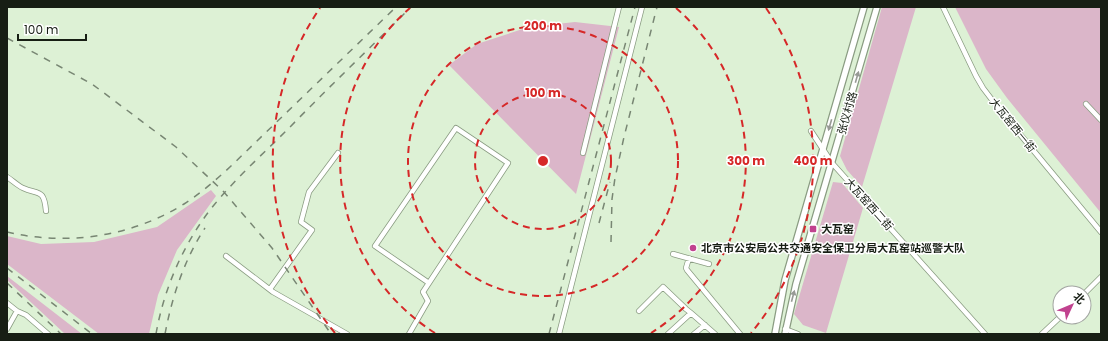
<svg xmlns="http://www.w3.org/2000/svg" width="1108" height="341" font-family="Poppins,'Noto Sans SC',sans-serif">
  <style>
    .green { fill: #dbb6c9 }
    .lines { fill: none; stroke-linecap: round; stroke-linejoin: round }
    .minor-casing { stroke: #8a9c82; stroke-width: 6 }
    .major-casing { stroke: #8a9c82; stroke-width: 8 }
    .minor { stroke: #fff; stroke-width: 4.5 }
    .major { stroke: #fff; stroke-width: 5.5 }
    .rail { stroke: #788673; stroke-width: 1.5; stroke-dasharray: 7 7; stroke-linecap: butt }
    .oneway { fill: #979a95 }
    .ring { fill: none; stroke: #d62828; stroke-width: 2; stroke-dasharray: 7 5 }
    .poi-dot { fill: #c1428f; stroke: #fff; stroke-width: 1.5 }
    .labels { text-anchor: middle; stroke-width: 3; stroke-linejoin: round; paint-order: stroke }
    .street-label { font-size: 11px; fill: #171e14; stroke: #fff }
    .poi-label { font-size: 11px; font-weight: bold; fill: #171e14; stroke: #fff; text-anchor: start }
    .centre { fill: #d62828; stroke: #fff; stroke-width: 2 }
    .ring-label { font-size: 12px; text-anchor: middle; font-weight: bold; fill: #d62828; stroke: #fff; stroke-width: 3; stroke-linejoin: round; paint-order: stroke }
  </style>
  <rect width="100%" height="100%" fill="#ddf1d5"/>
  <path class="green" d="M882,7H916L862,187L847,170L840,156Z
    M955,7H1101V213L1007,98L986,69Z
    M575,22L619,27L576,194L449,65L477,44L529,27Z
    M833,182L842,183L863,208L826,333L803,325L794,314Z
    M211,190L216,196L177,250L158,295L149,334H99L7,264V236L41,244L94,242L157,227Z
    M7,276L82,334H65L7,280Z"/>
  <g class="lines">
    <defs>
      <path id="minor" d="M943,7L976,76L983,88L999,109L1101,232
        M1086,104L1101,120
        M811,131L832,163L985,334
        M583,153L619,7
        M7,177C12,180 18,186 23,188C38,195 44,188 46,211
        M673,254L709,264
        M226,256L273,292L347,334
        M689,258L686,268L687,270L740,334
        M270,289L312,230L301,222L309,192L338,153
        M1084,294L1101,277
        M7,303L17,311L7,329
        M17,311L26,315L48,334
        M639,311L663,287L686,309L691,313
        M785,329L798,334
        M409,334L428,301L423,292L508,163L456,128L375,246L429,283
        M559,334L642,7
        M668,334L691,313L715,334
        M694,334L705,325
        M1042,334L1060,317"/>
      <path id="major" d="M775,334L785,280L864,7
        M785,334L796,284L877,7"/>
    </defs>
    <use href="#minor" class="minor-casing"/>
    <use href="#major" class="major-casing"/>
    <use href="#minor" class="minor"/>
    <use href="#major" class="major"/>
    <path class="rail" d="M7,38L92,84L176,147L223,191L272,248L331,334
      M599,223L610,182
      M7,232C67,246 131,237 184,204C201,193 216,180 231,166L396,7
      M611,242L612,199L615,178L624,137L657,7
      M7,268L92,334
      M7,283L61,334
      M156,334C164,288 184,242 214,205C237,177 265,152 290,127C330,86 371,47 411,7
      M165,334C172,297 184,260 205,228
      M549,334L635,7"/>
  </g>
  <defs><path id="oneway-solid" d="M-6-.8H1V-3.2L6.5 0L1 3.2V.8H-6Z"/></defs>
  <g class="oneway">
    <use href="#oneway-solid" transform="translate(857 77) rotate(-74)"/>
    <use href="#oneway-solid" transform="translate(830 125) rotate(106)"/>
    <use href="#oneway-solid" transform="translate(793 296) rotate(-75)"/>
  </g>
  <g class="ring">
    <circle cx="543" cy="161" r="68"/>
    <circle cx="543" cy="161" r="135"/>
    <path d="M435 333A203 203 0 0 1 410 8M676 8A203 203 0 0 1 651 333"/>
    <path d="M335 333A270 270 0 0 1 320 8M766 8A270 270 0 0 1 751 333"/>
  </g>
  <g class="poi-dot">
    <rect x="809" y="225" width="8" height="8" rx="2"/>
    <circle cx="693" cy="248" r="4"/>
  </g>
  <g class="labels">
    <g class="street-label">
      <text transform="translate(847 113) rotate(-74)" y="4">张仪村路</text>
      <text transform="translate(1013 125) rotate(51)" y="4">大瓦窑西一街</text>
      <text transform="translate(869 204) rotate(48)" y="4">大瓦窑西二街</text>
    </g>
    <g class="poi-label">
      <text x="821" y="233">大瓦窑</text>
      <text x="701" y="252">北京市公安局公共交通安全保卫分局大瓦窑站巡警大队</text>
    </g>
  </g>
  <circle cx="543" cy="161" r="6" class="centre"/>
  <g class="ring-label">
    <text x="543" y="30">200 m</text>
    <text x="543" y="97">100 m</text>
    <text x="746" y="165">300 m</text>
    <text x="813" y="165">400 m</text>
  </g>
  <rect width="1108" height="341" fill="none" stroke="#171e14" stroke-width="16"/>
  <g transform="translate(1072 305) rotate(46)"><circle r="19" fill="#ffffff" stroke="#a2a5a1"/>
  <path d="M0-3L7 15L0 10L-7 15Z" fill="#c1428f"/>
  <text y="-6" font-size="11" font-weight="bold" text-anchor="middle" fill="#171e14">北</text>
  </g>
  <path d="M18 34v6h68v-6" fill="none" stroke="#171e14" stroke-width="2"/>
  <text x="24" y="34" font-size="12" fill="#171e14" stroke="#ffffff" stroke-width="3" paint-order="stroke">100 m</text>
</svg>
